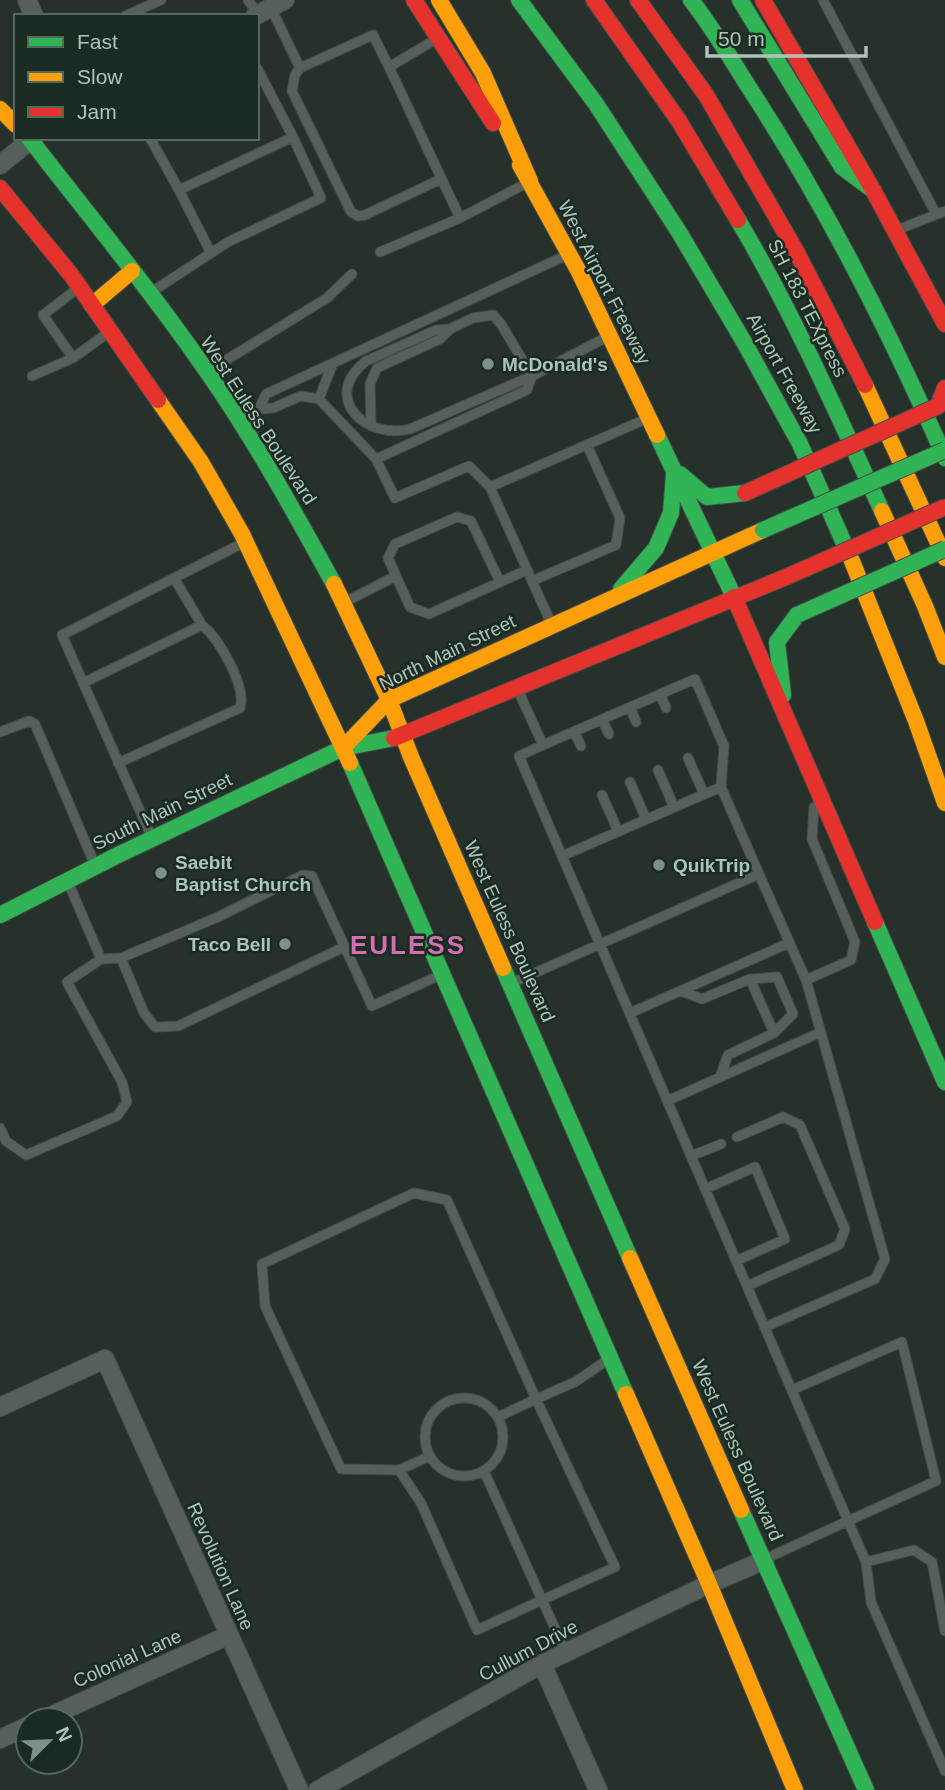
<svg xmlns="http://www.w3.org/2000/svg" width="945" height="1790" font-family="Arial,sans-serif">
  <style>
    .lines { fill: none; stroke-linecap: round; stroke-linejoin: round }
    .lane-casing { stroke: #444c47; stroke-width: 11 }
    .street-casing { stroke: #444c47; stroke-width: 20 }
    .fast-casing { stroke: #444c47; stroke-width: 18 }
    .slow-casing { stroke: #444c47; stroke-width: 18 }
    .jam-casing { stroke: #444c47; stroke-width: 18 }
    .lane { stroke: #55605a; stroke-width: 9 }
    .street { stroke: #55605a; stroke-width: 18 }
    .fast { stroke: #30b455; stroke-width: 16 }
    .slow { stroke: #ff9f0a; stroke-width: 16 }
    .jam { stroke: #e5322d; stroke-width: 16 }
    .fast-bridge-casing { stroke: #444c47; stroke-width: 18; stroke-linecap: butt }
    .jam-bridge-casing { stroke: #444c47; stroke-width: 18; stroke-linecap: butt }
    .fast-bridge { stroke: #30b455; stroke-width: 16 }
    .jam-bridge { stroke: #e5322d; stroke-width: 16 }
    .poi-dot { fill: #7e9187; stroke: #1a2b22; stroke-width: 2.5 }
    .labels { text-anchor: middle; stroke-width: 5; stroke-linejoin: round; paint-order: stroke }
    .street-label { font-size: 19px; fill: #aec4b9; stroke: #1a2b22 }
    .poi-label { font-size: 19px; font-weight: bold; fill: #aec4b9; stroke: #1a2b22; text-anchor: start }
    .district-label { font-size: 26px; font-weight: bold; letter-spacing: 2px; fill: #d36fb2; stroke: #1a2b22 }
  </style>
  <rect width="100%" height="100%" fill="#26312b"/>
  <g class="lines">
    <defs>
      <path id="lane" d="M248,0L258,14
        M823,0L936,214
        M271,8L300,68L373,35L389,67L438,38
        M125,16L161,0
        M389,67L460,218L525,184
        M300,68L295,75L292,91L351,212L358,216L365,215L441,179
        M150,138L179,190L293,137
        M179,190L211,253
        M897,230L945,211
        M380,252L460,218
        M153,291L228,242L321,198L293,137L257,68
        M73,358L43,315L78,288
        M210,370L327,298L352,274
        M32,376L73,358L109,332
        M319,399L333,363
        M259,409L266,394L567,255
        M243,418L259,409L273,408L301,396L319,399L376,459L527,390L532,376L607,337
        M371,424L370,384L377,368L440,339L450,329L473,318L493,315L501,324L532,376L410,429C366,440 320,398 366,361L436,330L450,329
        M376,459L395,498L469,466L490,487L646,419
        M490,487L551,623
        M396,576L388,558L395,544L457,517L471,521L500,582
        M532,581L616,545L620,518L587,445
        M345,602L396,576L410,607L429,614L527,570
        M83,683L202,625L174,578
        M517,688L543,745L519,756L848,1521L767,1558
        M660,694L666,708
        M630,707L636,722
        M602,720L609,734
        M0,732L29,721L35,724L95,865
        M574,732L581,746
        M543,745L695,679L724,746L721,787L759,874
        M688,758L704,794
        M118,763L240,708C247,686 219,639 202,625
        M658,770L674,807
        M630,782L646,819
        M602,795L618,831
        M152,838L62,635L241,544
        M562,856L721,787
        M68,882L101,959L121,958L218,917L303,875L312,876L372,1006L438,976
        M121,958L144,1013L155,1027L178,1026L344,947
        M750,979L777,977L793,1014L774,1033
        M806,980L851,960L855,942L812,839L814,807
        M512,983L759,874L806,980L885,1259L875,1279L765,1327
        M681,991L702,999L750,979L774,1033L728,1055L720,1077
        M630,1013L789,943
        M667,1101L821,1032
        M0,1128L6,1141L26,1155L117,1116L127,1102L122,1082L67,982L101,959
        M737,1137L783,1117L800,1125L845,1229L839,1245L747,1286
        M691,1156L721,1144
        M705,1189L755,1167L785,1239L736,1261
        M792,1390L902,1342L936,1481L848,1521L866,1562L871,1602L945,1771
        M425 1437a39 39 0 1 1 78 0a39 39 0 1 1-78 0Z
        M399,1470L430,1456
        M484,1471L542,1600L615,1567L536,1399L498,1417
        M866,1562L914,1550L932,1562L945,1631
        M566,1652L542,1600L477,1630L421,1503L399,1470L341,1469L265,1306L262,1264L414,1193L447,1200L536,1399L575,1382L606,1361"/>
      <path id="street" d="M27,0L34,16
        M255,16L285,0
        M0,165L33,138
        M0,1407L105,1359L299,1790
        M542,1664L598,1790
        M42,1720L229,1635
        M0,1739L28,1726
        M318,1790L542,1664L709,1584L765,1560"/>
      <path id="fast" d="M519,0L596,104L679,232L744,342L800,444L852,561
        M691,0C713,28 731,59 750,89C826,206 889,330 945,458
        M740,0L842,167L873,190
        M29,138C94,222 162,304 221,392C262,453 298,519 334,584
        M738,220C793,313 837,413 882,511
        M657,435L734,597
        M680,474L707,497L745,493
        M621,589L656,548L671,513L674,474
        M783,695L777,642L797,615
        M350,763L626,1394
        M0,915L118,855L343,748L394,738
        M875,922L945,1082
        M503,968L630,1258
        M741,1510L866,1790"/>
      <path id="slow" d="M439,0L483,73L530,181
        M0,109L16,125
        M520,165L579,272L657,435
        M92,305L132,271
        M865,385L945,558
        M158,400L201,462L242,534L350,763
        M882,511L925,606L945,657
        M852,561L916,721L945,803
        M334,584L389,700L411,757L503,968
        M343,748L389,700L763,530
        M630,1258L741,1510
        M626,1394L709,1584L795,1790"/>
      <path id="jam" d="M414,0L493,123
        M594,0L679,121L738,220
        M638,0L706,95L796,251L865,385
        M763,0L873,190L945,324
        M0,188L72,276L158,400
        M938,406L945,388
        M734,597L875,922
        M394,738L786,577"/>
    </defs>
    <use href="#lane" class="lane-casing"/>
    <use href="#street" class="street-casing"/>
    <use href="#fast" class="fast-casing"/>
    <use href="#slow" class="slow-casing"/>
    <use href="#jam" class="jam-casing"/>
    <use href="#lane" class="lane"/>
    <use href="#street" class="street"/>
    <use href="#fast" class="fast"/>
    <use href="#slow" class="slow"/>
    <use href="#jam" class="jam"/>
    <defs>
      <path id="fast-bridge" d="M763,530L945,450
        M797,615L945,549"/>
      <path id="jam-bridge" d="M745,493L938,406
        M786,577L945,507"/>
    </defs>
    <use href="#fast-bridge" class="fast-bridge-casing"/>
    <use href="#jam-bridge" class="jam-bridge-casing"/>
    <use href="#fast-bridge" class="fast-bridge"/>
    <use href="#jam-bridge" class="jam-bridge"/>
  </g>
  <g class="poi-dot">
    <circle cx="488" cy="364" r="7"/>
    <circle cx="659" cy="865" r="7"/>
    <circle cx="161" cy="873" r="7"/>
    <circle cx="285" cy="944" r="7"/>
  </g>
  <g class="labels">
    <g class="street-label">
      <text transform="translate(605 282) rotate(63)" y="7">West Airport Freeway</text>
      <text transform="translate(808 308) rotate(63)" y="7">SH 183 TEXpress</text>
      <text transform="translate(785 373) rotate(61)" y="7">Airport Freeway</text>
      <text transform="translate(259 420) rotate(57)" y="7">West Euless Boulevard</text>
      <text transform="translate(447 652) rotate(-26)" y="7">North Main Street</text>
      <text transform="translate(162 811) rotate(-26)" y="7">South Main Street</text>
      <text transform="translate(510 931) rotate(66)" y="7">West Euless Boulevard</text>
      <text transform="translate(738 1450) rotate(66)" y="7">West Euless Boulevard</text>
      <text transform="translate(221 1566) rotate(66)" y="7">Revolution Lane</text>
      <text transform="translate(528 1650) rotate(-28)" y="7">Cullum Drive</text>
      <text transform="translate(127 1658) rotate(-24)" y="7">Colonial Lane</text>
    </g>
    <g class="poi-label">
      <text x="502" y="371">McDonald's</text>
      <text x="175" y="869">Saebit<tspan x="175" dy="22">Baptist Church</tspan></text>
      <text x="673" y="872">QuikTrip</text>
      <text x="271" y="951" text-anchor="end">Taco Bell</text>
    </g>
    <g class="district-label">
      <text x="408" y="954">EULESS</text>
    </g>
  </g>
  <rect x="14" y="14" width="245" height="126" fill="#1a2b22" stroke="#55685e" stroke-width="2"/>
  <rect x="28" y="37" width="35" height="10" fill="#30b455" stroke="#55685e" stroke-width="2"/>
  <text x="77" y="49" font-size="21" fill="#aec4b9">Fast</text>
  <rect x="28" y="72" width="35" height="10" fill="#ff9f0a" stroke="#55685e" stroke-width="2"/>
  <text x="77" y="84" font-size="21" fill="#aec4b9">Slow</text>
  <rect x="28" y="107" width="35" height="10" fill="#e5322d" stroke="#55685e" stroke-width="2"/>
  <text x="77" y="119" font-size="21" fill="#aec4b9">Jam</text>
  <g transform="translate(49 1741) rotate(66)"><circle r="33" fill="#1a2b22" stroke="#55685e" stroke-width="2"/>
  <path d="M0-5L12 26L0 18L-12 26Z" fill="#7e9187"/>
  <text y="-10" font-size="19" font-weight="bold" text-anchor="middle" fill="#aec4b9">N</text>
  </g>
  <path d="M707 46v10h159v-10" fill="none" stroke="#aec4b9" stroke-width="3.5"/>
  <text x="718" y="46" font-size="21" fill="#aec4b9" stroke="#1a2b22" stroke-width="5" paint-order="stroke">50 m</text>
</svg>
